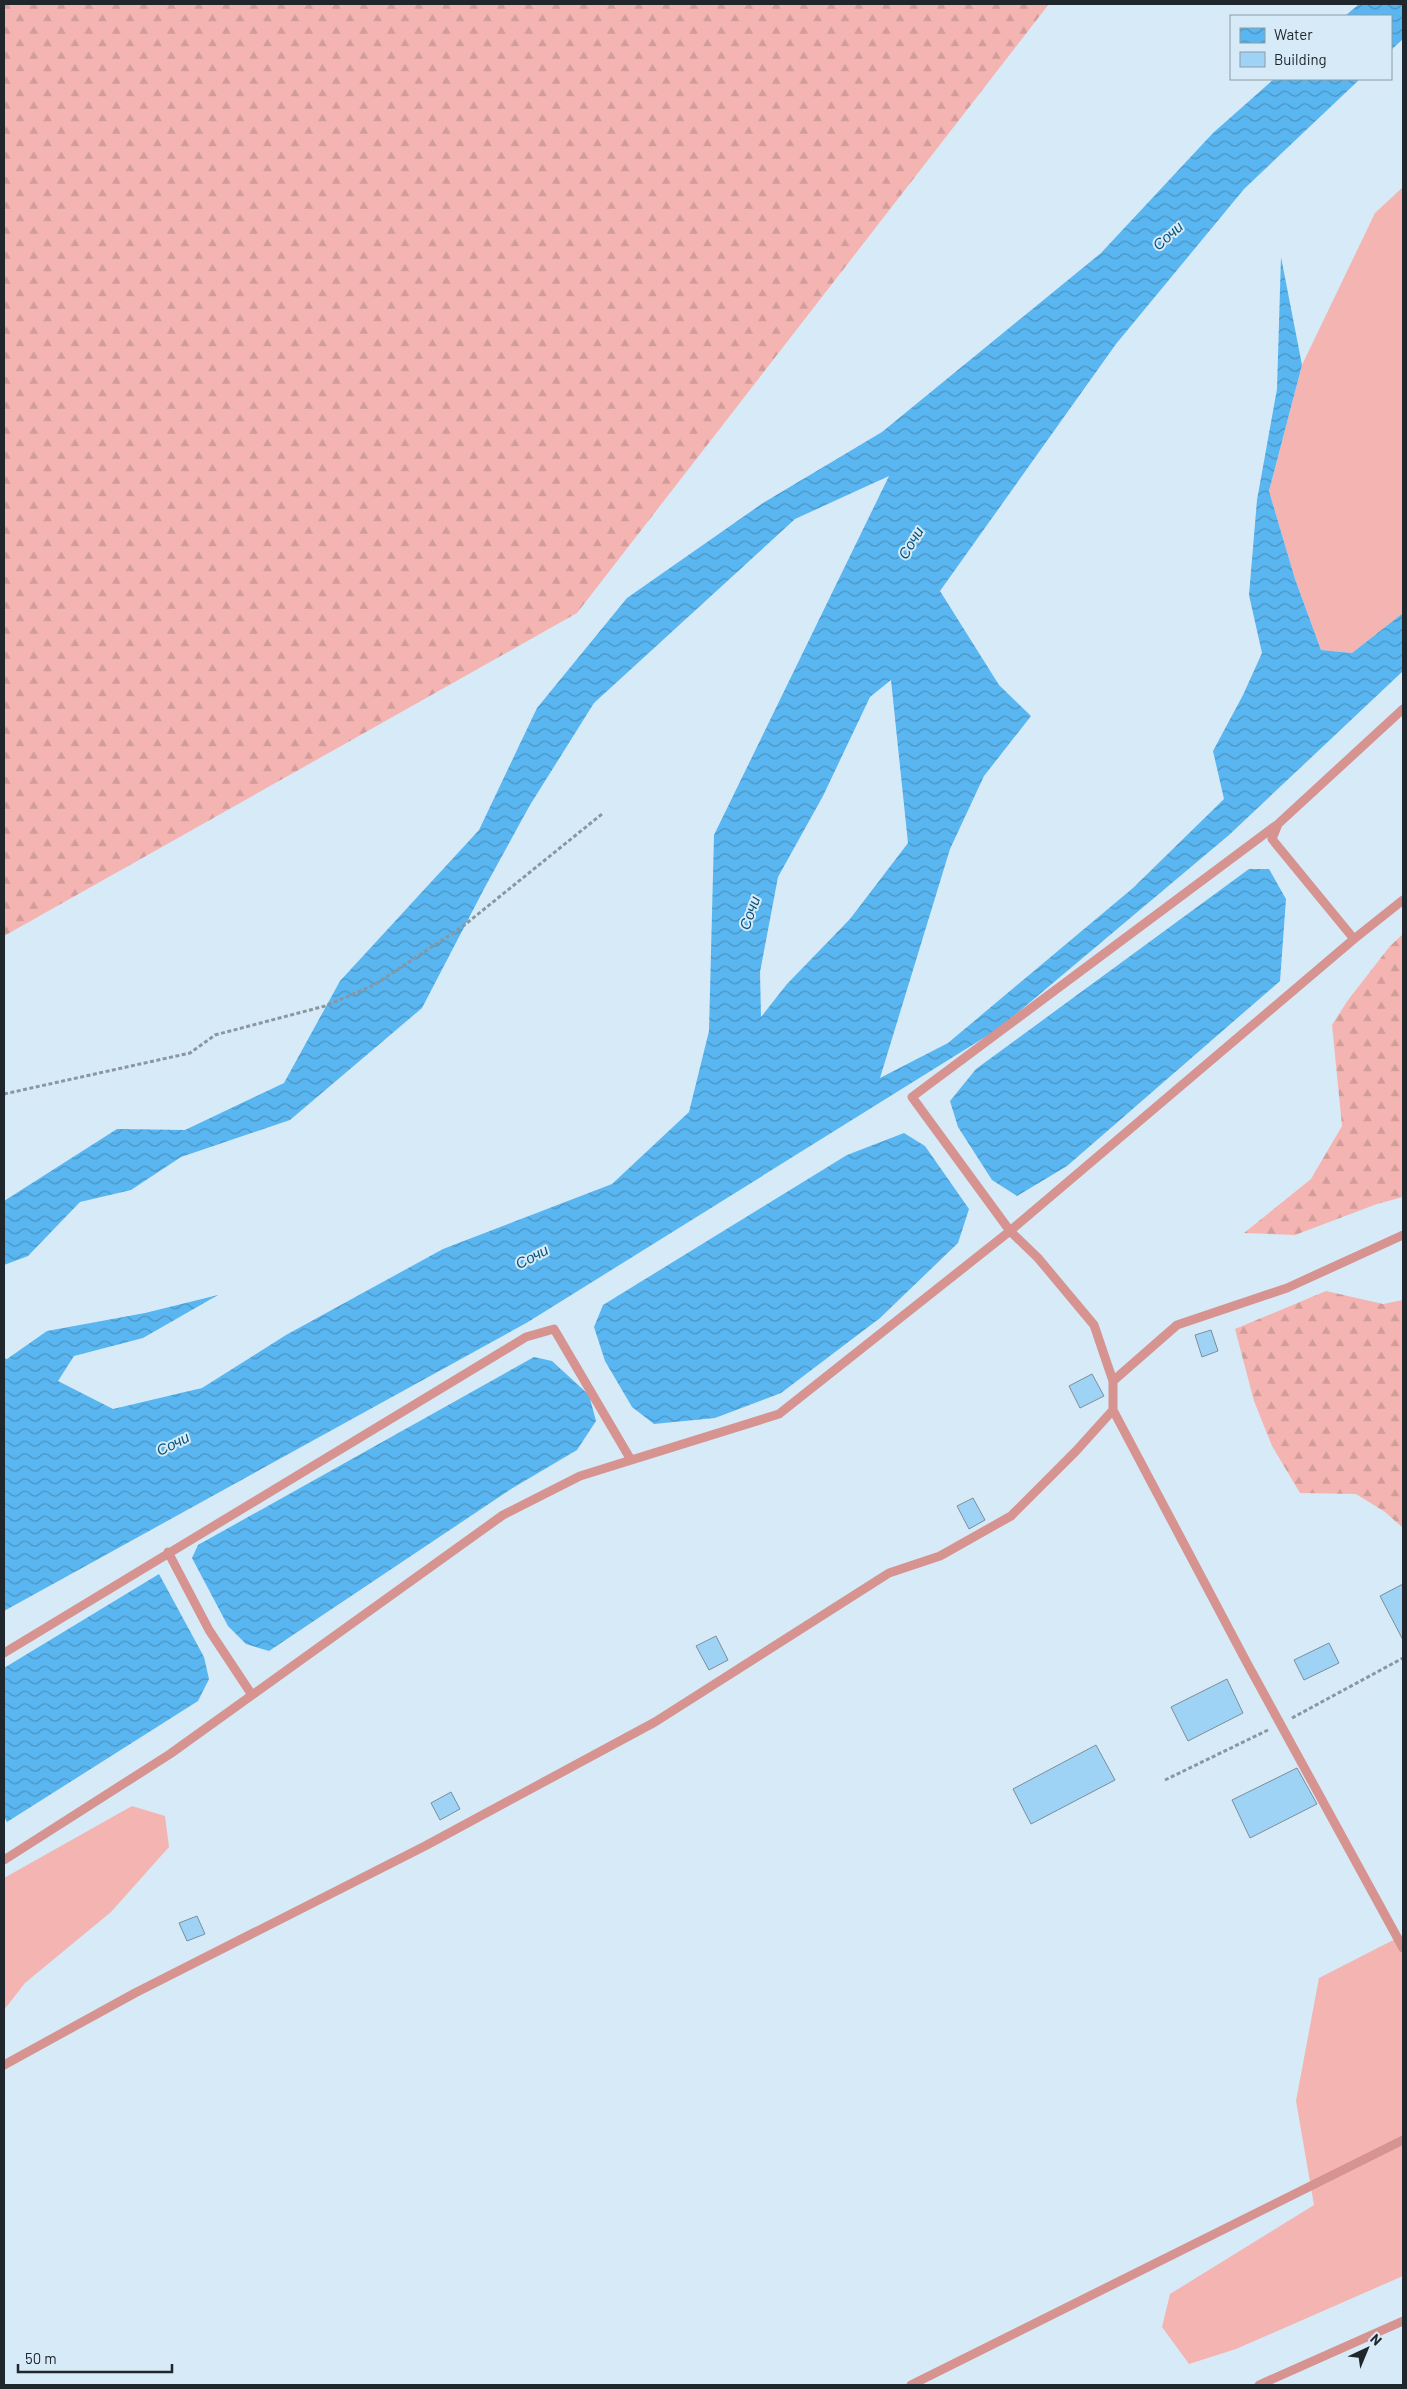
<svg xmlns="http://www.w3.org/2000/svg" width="1407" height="2389" font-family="Barlow,sans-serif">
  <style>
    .grass { fill: #f4b5b2 }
    .forest { fill: url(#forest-firs) }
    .water { fill: url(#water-waves); fill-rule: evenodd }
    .building { fill: #9fd3f6; stroke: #7c8d99 }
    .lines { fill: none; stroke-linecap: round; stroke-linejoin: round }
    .path { stroke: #8997a0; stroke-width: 3; stroke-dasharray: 4 2.5; stroke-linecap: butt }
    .service { stroke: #d69390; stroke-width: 9 }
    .labels { text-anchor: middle; stroke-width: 4; stroke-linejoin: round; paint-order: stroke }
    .water-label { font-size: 15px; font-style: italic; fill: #08537a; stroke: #d7eaf7 }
  </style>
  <defs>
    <pattern id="forest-firs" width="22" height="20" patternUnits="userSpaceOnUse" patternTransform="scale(1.25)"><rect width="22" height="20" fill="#f4b5b2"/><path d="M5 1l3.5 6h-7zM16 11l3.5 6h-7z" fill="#d19c99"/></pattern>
    <pattern id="water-waves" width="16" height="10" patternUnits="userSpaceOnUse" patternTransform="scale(1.25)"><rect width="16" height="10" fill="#59b6f0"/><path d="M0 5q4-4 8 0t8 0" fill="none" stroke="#4994c3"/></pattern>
  </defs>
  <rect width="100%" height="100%" fill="#d7eaf7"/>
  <path class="grass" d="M1403,187V613L1352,653L1321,650L1295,579L1269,491L1302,365L1375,213Z
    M132,1806L165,1816L169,1847L111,1912L25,1983L4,2010V1878Z
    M1403,1935V2276L1236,2349L1189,2364L1162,2327L1170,2294L1314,2205L1296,2101L1319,1978Z"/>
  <path class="forest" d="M4,4H1049L577,613L4,936Z
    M1403,934V1197L1377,1204L1295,1235L1244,1233L1311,1179L1342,1126L1332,1025L1348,1000L1390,946Z
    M1326,1291L1383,1304L1403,1300V1528L1385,1512L1356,1494L1300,1493L1272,1446L1254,1401L1235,1329Z"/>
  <path class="water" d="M1359,4H1403V39L1391,50V16H1345Z
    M1274,79H1360L1244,189L1116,344L940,591L999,685L1031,716L984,776L950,849L880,1078L948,1043L1133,888L1224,799L1213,751L1243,695L1262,653L1249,595L1257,500L1277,389L1281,257L1302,365L1269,491L1295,579L1321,650L1352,653L1403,613V671L1229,835L998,1029L528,1322L4,1611V1358L7,1359L47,1331L145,1313L218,1295L143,1338L74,1356L58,1381L113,1409L202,1388L286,1335L443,1249L612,1184L689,1112L709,1031L714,835L889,476L795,519L594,703L530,805L485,887L422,1008L290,1120L181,1157L131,1190L80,1202L28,1256L4,1265V1201L117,1129L185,1130L284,1083L340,981L479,830L537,708L627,598L763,503L882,432L1101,253L1213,133ZM891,680L908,843L850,919L787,984L761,1017L760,972L778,877L823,796L870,697Z
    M1249,869H1269L1286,899L1280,981L1067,1166L1017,1196L992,1180L958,1127L950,1101L976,1069Z
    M904,1133L925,1146L969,1209L958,1243L880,1318L781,1393L715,1418L654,1424L632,1407L605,1361L594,1327L603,1305L847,1155Z
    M534,1357L552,1361L589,1395L596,1421L577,1450L511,1489L269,1651L246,1644L228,1626L192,1558L198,1545Z
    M159,1574L204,1657L209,1679L198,1701L7,1822L4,1817V1668Z"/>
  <path class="building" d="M1211,1330L1218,1351L1202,1357L1195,1335Z
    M1092,1374L1104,1396L1080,1408L1069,1386Z
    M973,1498L985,1520L969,1529L957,1506Z
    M1403,1584V1640L1380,1596Z
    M716,1636L728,1660L709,1670L696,1646Z
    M1329,1643L1339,1663L1304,1680L1294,1660Z
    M1227,1679L1243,1713L1188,1741L1171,1707Z
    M1096,1745L1115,1780L1031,1824L1013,1789Z
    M1297,1768L1317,1804L1250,1838L1232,1800Z
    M451,1792L460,1809L440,1820L431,1803Z
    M197,1916L205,1934L187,1941L179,1923Z"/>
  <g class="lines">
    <path class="path" d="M4,1094L190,1053L215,1035L325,1006L374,985L462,927L602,814
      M1292,1718L1403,1658
      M1165,1780L1268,1730"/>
    <path class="service" d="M1278,824L1403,709
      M1403,1235L1287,1288L1177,1325L1113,1381V1410L1247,1663L1403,1948
      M1113,1381L1094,1325L1038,1258L1010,1231L1354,939L1403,900
      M168,1552L209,1630L252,1695
      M4,1653L526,1337L554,1329L631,1460
      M4,1860L170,1754L503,1515L580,1476L779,1414L1010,1231L912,1097L1278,824L1272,839L1354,939
      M4,2065L135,1993L425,1846L655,1722L889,1573L940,1556L1011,1516L1076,1451L1113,1410
      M911,2385L1403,2140
      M1259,2385L1403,2321"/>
  </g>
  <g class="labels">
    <g class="water-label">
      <text transform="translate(1168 236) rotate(-42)" y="5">Сочи</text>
      <text transform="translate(911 543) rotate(-59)" y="5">Сочи</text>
      <text transform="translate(750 913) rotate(-71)" y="5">Сочи</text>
      <text transform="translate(532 1257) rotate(-28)" y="5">Сочи</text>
      <text transform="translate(173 1444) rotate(-27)" y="5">Сочи</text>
    </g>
  </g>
  <rect width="1407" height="2389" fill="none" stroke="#20272c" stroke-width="10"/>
  <rect x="1230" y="15" width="162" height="65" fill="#d7eaf7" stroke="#8e9ca6"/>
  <rect x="1240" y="28" width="25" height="15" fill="url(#water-waves)" stroke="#8e9ca6"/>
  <text x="1274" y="40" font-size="15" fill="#20272c">Water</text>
  <rect x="1240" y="52" width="25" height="15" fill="#9fd3f6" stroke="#8e9ca6"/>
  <text x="1274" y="65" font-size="15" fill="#20272c">Building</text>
  <g transform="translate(1367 2349) rotate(44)" stroke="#d7eaf7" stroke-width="4" paint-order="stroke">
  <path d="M0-4L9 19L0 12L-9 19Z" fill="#20272c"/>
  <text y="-8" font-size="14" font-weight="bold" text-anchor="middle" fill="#20272c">N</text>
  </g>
  <path d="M18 2364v8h154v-8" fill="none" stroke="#20272c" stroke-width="2.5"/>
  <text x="25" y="2364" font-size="15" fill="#20272c" stroke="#d7eaf7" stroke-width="4" paint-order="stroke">50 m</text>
</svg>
